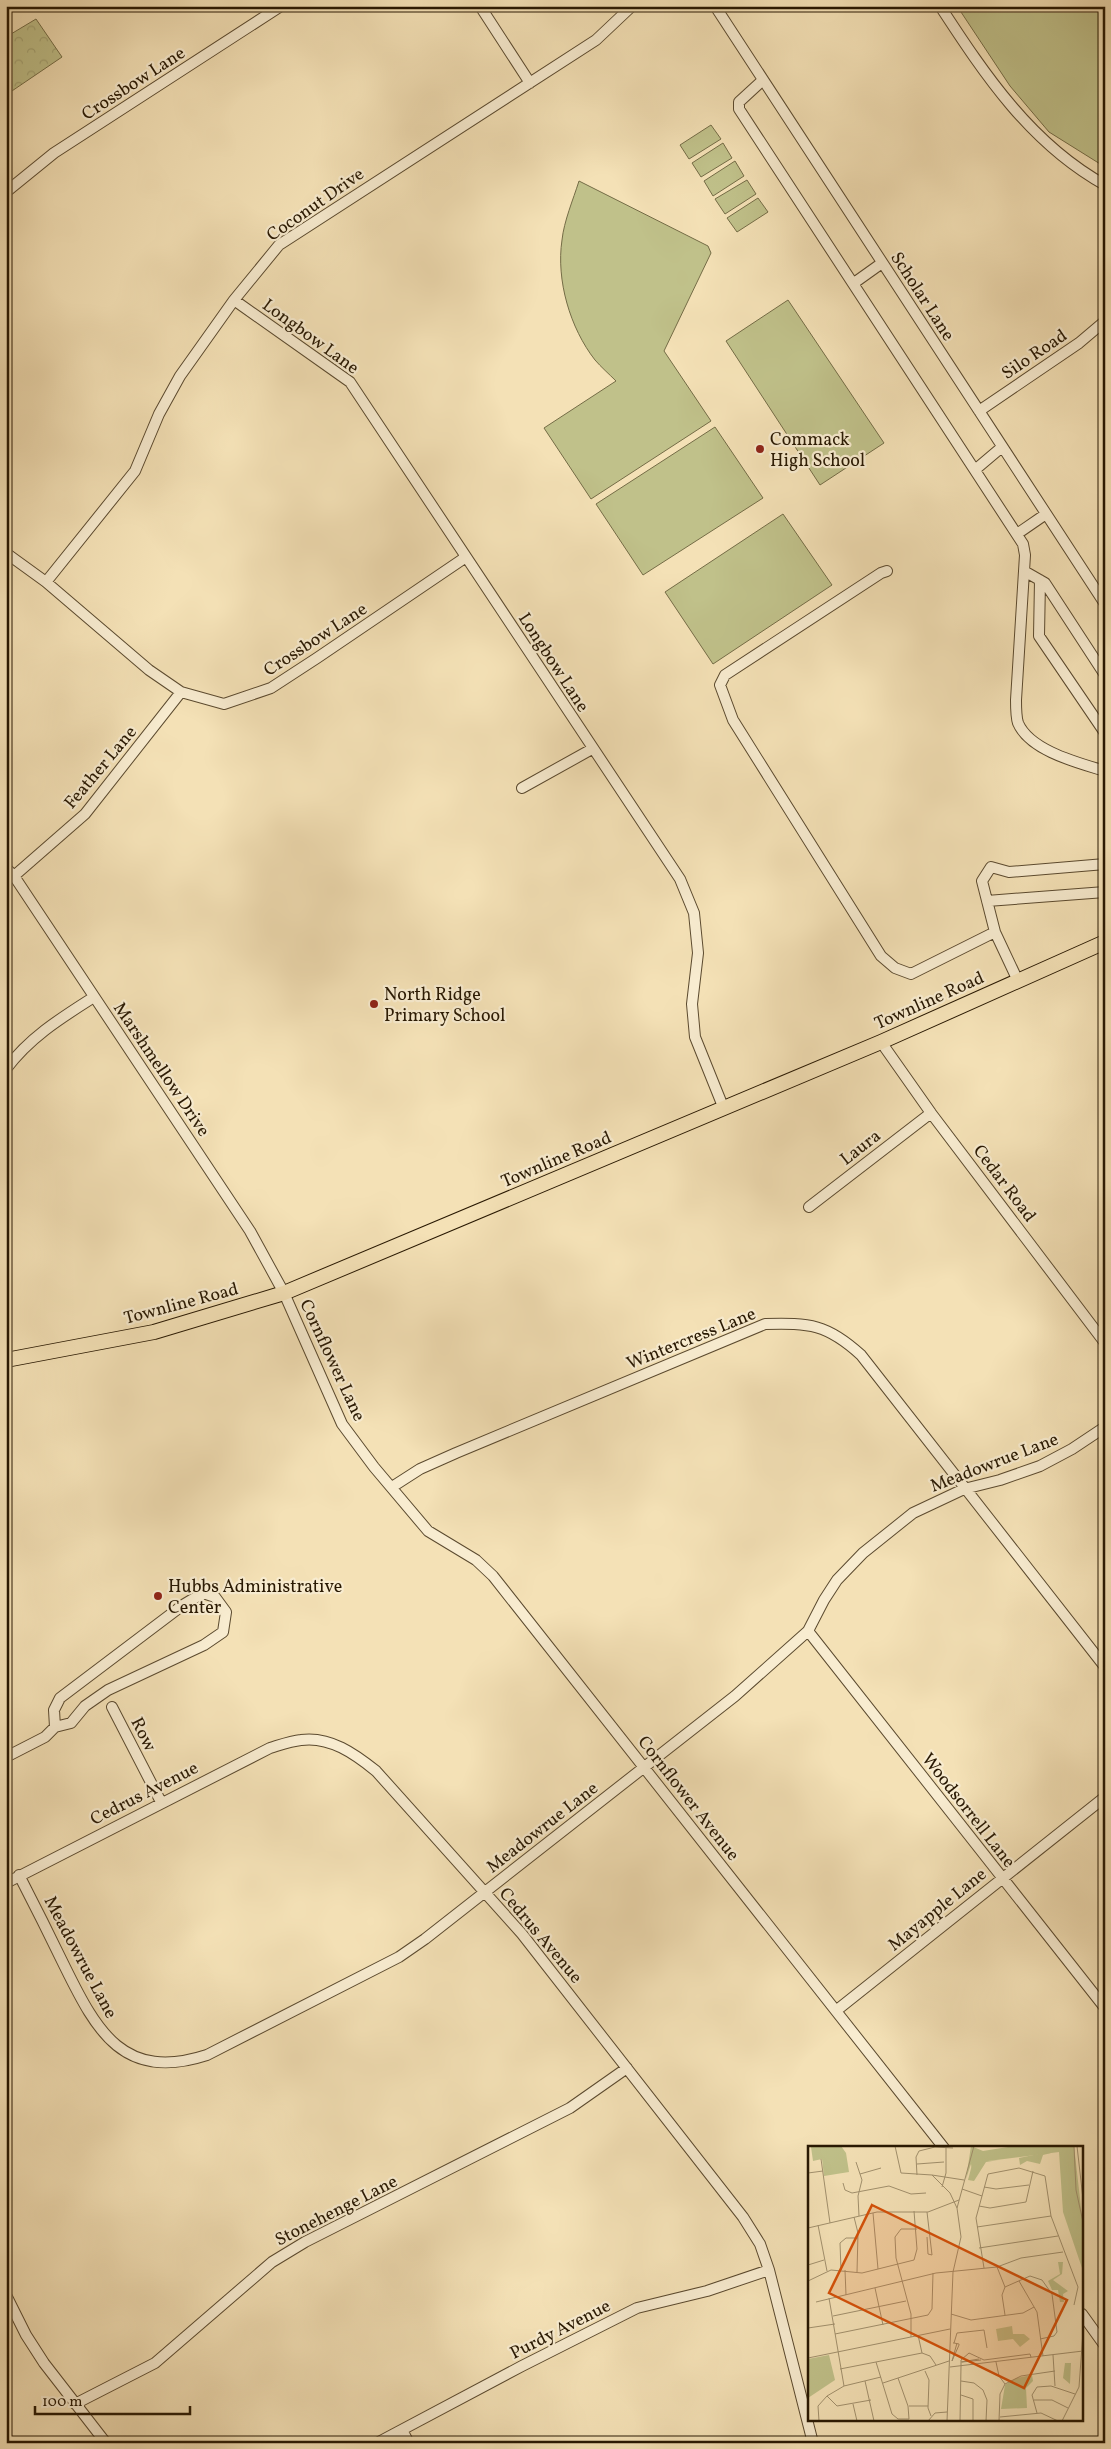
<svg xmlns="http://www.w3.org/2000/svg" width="1111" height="2449" font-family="Vollkorn,serif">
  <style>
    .forest { fill: url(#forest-crowns); stroke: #746c46 }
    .park { fill: #c0c18a; stroke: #746c46 }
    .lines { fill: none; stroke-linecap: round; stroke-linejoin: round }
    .minor-casing { stroke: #5b4a2f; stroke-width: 12 }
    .major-casing { stroke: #281802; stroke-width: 16 }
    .minor { stroke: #f8ecd0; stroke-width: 10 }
    .major { stroke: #f4e1b6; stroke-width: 14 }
    .poi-dot { fill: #8f2418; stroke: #f8ecd0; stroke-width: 2 }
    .labels { text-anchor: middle; stroke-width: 4.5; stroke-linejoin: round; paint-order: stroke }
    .street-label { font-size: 18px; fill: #281802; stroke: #f8ecd0 }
    .poi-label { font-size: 18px; fill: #281802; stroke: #f8ecd0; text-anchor: start }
    .inset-road { fill: none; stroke: #a2916e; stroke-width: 1 }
    .view { fill: #d5520b; fill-opacity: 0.15; stroke: #d5520b; stroke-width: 2.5 }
    .inset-edge { fill: none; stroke: #281802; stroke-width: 2.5 }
  </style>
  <defs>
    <pattern id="forest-crowns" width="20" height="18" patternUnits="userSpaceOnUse" patternTransform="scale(1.25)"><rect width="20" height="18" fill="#c0c18a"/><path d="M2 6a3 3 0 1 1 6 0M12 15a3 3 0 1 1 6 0" fill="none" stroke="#a5a575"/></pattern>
  </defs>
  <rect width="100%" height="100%" fill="#f4e1b6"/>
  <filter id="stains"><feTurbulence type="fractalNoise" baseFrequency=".004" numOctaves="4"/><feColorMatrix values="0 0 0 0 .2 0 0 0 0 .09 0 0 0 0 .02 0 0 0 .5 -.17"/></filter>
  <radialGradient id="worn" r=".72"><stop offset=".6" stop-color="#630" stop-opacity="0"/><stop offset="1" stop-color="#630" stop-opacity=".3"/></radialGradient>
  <path class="forest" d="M36,19L62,57L6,95V37Z"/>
  <path class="park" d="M957,6H1105V167L1049,132L1010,86Z
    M711,125L721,139L689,159L680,145Z
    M723,143L732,158L701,177L692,163Z
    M735,161L744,176L713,196L704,181Z
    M747,180L756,194L725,214L715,199Z
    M579,181L708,246L711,253L664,351L711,421L591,499L544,428L616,381C609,374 601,367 595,360C570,328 556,280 562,240C564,221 573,200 579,181Z
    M758,198L768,212L737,232L727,218Z
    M788,300L884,443L820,485L726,341Z
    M715,427L763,498L643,575L596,504Z
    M783,514L832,585L713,664L665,592Z"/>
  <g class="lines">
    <defs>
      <path id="minor" d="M480,6L530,83
        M715,6L1105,604
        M940,6C985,75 1031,144 1105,185
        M763,80L739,102V109L1023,544L1025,555L1016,700C1016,707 1016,717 1018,723C1030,751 1079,763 1105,771
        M6,192L54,153L281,6
        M854,283L882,263
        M234,300L350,382L680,879L694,913L698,953L692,1004L695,1037L724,1109
        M979,411L1079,343L1105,321
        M976,469L1002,447
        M1017,534L1046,514
        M6,553L46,582L149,670L181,692L224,704L271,688L317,658L466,557
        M887,571L881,573L725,675L720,685L733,720L881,956L895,968L911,974L995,932
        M1024,571L1045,583L1105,675
        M1040,580L1039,636L1105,733
        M46,582L135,471L159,414L180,376L234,300L279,245L596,40L632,6
        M522,788L592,749
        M6,868L14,876L250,1231L284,1293L342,1424L374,1467L428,1531L476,1560L493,1576L944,2148
        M14,876L85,814L181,692
        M987,901L1105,892
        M1018,981L995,932L982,881L991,867L1009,872L1105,864
        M881,1042L931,1113L1105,1343
        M6,1069C30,1037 61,1018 94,997
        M809,1207L931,1113
        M392,1487L420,1469L456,1453L765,1324C810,1323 827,1324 861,1355L1105,1667
        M808,1631L1105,2008
        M112,1707L161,1802
        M6,1757L45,1737L55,1727L71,1723L85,1706L108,1690L204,1645L223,1632L226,1612L215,1597L203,1593L183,1605L60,1698L54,1710L55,1727
        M19,1875C35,1906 50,1936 65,1967C97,2032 124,2082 207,2055L399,1957L425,1939L735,1696L808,1631L824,1600L837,1580L863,1553L913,1513L964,1489L1000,1480L1040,1466L1072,1449L1105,1427
        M6,1883L270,1748C280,1745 291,1741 301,1740C330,1736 355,1754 376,1771L522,1934L743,2217L760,2244L769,2270L813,2443
        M837,2010L1105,1797
        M6,2295L26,2335L44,2363L106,2443
        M1082,2314L1105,2346
        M75,2404L155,2363L272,2262L305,2242L570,2108L627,2068
        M402,2430L409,2443
        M377,2443L522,2366L637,2308L707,2291L769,2270"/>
      <path id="major" d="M6,1360L154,1332L284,1293L881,1042L1105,942"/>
    </defs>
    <use href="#minor" class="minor-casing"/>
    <use href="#major" class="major-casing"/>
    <use href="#minor" class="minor"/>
    <use href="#major" class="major"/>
  </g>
  <g class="poi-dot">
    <circle cx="760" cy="449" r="5"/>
    <circle cx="374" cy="1004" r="5"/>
    <circle cx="158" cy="1596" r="5"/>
  </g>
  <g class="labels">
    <g class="street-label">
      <text transform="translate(133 83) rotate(-33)" y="6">Crossbow Lane</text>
      <text transform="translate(315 204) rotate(-35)" y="6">Coconut Drive</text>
      <text transform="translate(923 296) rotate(57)" y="6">Scholar Lane</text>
      <text transform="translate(311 336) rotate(36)" y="6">Longbow Lane</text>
      <text transform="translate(1034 354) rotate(-34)" y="6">Silo Road</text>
      <text transform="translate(315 639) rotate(-33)" y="6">Crossbow Lane</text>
      <text transform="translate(554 662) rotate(57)" y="6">Longbow Lane</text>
      <text transform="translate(100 767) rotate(-50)" y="6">Feather Lane</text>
      <text transform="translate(929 1000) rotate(-24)" y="6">Townline Road</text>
      <text transform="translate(162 1069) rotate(56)" y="6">Marshmellow Drive</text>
      <text transform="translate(860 1147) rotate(-38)" y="6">Laura</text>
      <text transform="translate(556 1159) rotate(-23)" y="6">Townline Road</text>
      <text transform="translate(1005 1183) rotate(53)" y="6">Cedar Road</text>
      <text transform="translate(181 1303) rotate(-15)" y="6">Townline Road</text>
      <text transform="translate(691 1338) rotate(-22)" y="6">Wintercress Lane</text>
      <text transform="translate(333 1360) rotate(65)" y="6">Cornflower Lane</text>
      <text transform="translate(994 1462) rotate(-21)" y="6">Meadowrue Lane</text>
      <text transform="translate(144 1734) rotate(63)" y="6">Row</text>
      <text transform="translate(144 1793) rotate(-27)" y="6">Cedrus Avenue</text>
      <text transform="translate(689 1798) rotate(52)" y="6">Cornflower Avenue</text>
      <text transform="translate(969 1810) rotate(52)" y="6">Woodsorrell Lane</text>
      <text transform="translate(542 1827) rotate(-38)" y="6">Meadowrue Lane</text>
      <text transform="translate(937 1909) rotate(-39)" y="6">Mayapple Lane</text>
      <text transform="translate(541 1935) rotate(50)" y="6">Cedrus Avenue</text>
      <text transform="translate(81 1957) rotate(62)" y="6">Meadowrue Lane</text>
      <text transform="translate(336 2210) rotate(-27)" y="6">Stonehenge Lane</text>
      <text transform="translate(560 2329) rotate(-27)" y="6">Purdy Avenue</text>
    </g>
    <g class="poi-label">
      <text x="770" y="445">Commack<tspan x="770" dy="21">High School</tspan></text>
      <text x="384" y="1000">North Ridge<tspan x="384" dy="21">Primary School</tspan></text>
      <text x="168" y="1592">Hubbs Administrative<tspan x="168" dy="21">Center</tspan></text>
    </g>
  </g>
  <g transform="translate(808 2146)">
    <rect width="275" height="275" fill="#f4e1b6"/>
    <path d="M163,0L175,5L206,0H266L275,79V125L255,66L251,6L172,16L165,30L163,18L158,33Z" fill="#c0c18a"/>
    <path d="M259,0H264L275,97L263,54ZM240,6L243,7L235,9L232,18L219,15L212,19L211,12ZM167,9L173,15L179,11L180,15L191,14L178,16L166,35L160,34L165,15L162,11ZM250,116H255L254,128L245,134L260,145L255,148L256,156H252L250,144H244L240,135L252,128ZM257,217H263L262,238L255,232Z" fill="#c0c18a"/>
    <path d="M33,0L38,7L41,26L16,30L14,13L5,15L3,1ZM204,180L205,188H216L222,193L212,201L205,193L190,195L188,183ZM21,209L27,234L0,252V213ZM224,229L225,235L218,242L219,262L193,263L197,239L208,232Z" fill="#c0c18a"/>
    <path class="inset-road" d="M87,0L93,27L124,29L142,47L149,62M266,0L268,44L275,76M269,0L275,53M13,13L22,77M48,16L54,34L50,50L51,70M109,18L136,16M0,27L15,25M52,28L73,22M109,29L108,11L111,5L127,1L145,2M124,29L156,34M237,30L243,70L270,141L266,159M35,37L37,44L44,47L81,40L103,48L118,47M134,41L138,27V0M176,41L188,43L221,39M154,43L174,50M171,60L182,62L218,56L225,25M119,66L124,109L120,108L119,91M65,67L70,123M46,71L50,87L49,126M10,79L19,125M169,81L243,70M0,82L69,66H120L151,54M171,102L250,90M0,119L16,114M189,121L197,141M176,122L168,72L180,28L211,22L237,30M33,124L32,97L38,92H50M37,124L38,149M0,135L23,124L54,127L106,114L109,103L106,65M211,135L229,166L235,210M67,142L75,179M21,152L36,240M8,156L128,127L189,121L213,112L255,106M143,168L163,174L215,167L226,161M197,169L194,149L197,141L222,130L234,134L244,148L249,186L246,190L232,193M25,170L98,155M0,182L27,178M27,188L120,169L124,163L125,127M110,189L114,207M103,191V168L88,112L87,91L93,83H109M145,197H146L151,198V199L144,215L149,197M146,197L149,187L176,184L179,202M245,209L247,240M0,212L142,183M68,216L84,268L90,273H101M153,216L171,213M154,216L173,214M188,216L191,230L197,238M153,220V214L161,207L176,214L222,208L223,211M142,221L275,205M32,223L114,207L122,210L128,219M117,225L121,234L120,262L123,270M90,232L100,260L101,273M57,235L66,275M153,235L166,237L175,244L179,254L178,275M75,237L141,215M153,249L165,253V275M19,250L29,260L63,254M226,254H244L260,262M45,258L49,275M101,260H120M229,267L224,249L229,241L243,240L267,248M192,271L233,267L250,275M11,275L10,260L19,250L36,240L73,231M120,275L127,267L139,266M139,275L145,126L153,91L149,62L166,0M152,275L153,220M191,275L192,248L197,238L213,230L247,225M254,275L271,241L275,186"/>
    <path class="view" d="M64,59L259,154L216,242L21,147Z"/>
    <rect width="275" height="275" class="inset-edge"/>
  </g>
  <rect width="1111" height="2449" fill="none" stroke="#f4e1b6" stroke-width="25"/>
  <rect x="8" y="8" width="1096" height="2434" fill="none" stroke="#281802" stroke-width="2.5"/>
  <rect x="12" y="12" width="1086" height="2424" fill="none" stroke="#281802"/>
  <path d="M35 2406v8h155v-8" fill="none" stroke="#281802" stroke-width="2.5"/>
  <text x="42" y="2406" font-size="15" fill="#281802" stroke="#f8ecd0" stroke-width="4" paint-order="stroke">100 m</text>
  <rect width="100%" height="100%" filter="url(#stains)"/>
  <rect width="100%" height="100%" fill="url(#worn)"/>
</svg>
